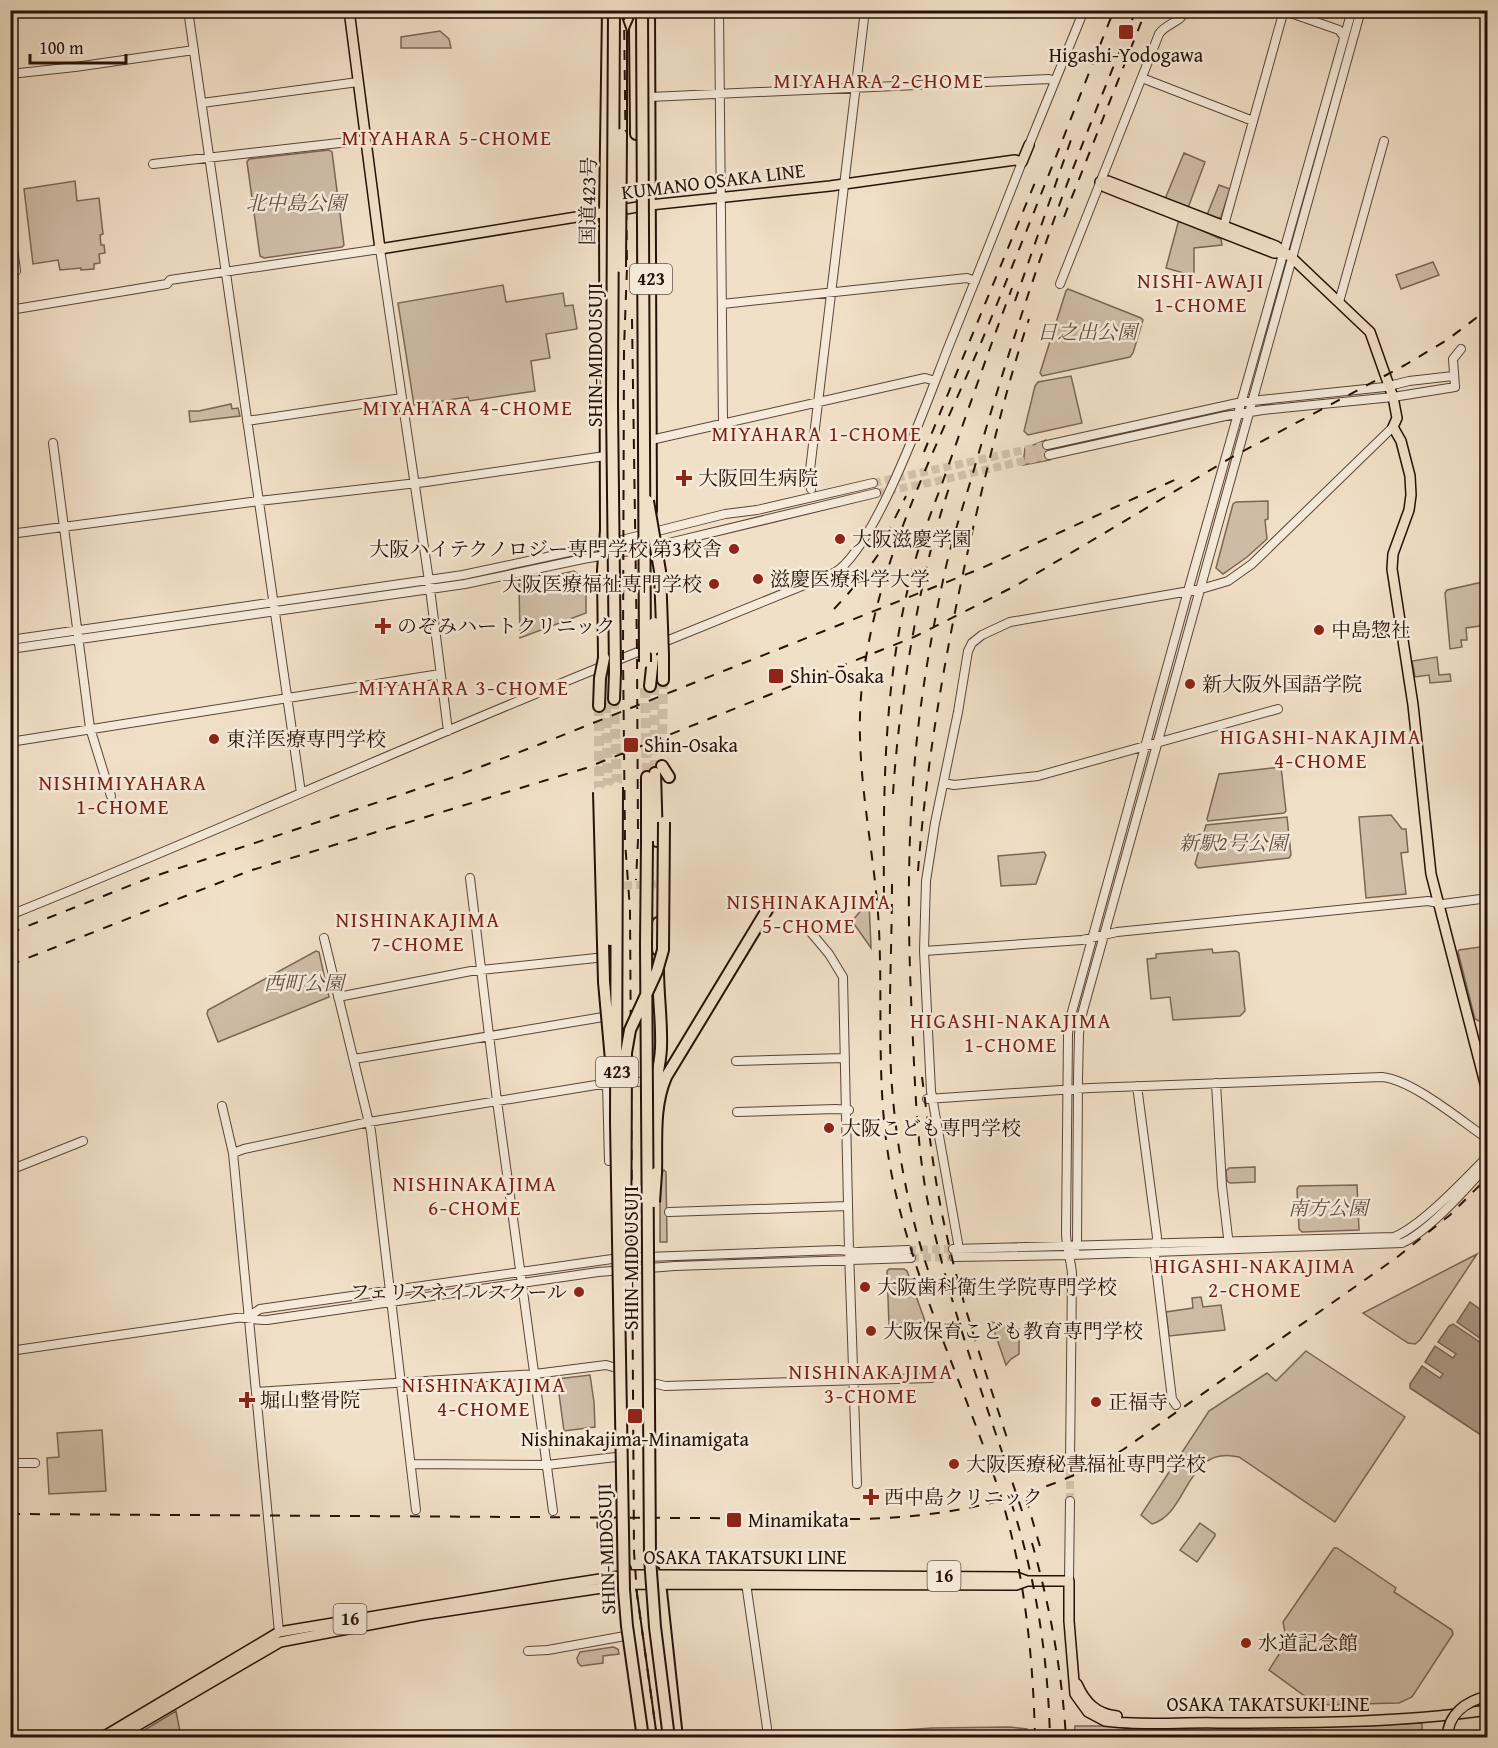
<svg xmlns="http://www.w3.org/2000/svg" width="1498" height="1748" font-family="'Gentium Book Plus','Noto Serif JP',serif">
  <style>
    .green { fill: #cfbda7; stroke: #7b6657; stroke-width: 1.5 }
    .water { fill: #ac9986; stroke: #776253; stroke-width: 1.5 }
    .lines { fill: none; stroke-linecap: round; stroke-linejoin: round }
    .minor-tunnel { stroke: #d3c1ab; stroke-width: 8; stroke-dasharray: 8 4; stroke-linecap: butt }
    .highway-tunnel { stroke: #d3c1ab; stroke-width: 10; stroke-dasharray: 10 5; stroke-linecap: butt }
    .minor-casing { stroke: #5a4437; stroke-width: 10 }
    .major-casing { stroke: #271007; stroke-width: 12 }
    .highway-casing { stroke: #271007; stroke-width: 14 }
    .minor { stroke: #f6ebdb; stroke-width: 8 }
    .major { stroke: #f1e0c8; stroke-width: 9 }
    .highway { stroke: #f1e0c8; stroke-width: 10 }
    .rail { stroke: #271007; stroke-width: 2; stroke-dasharray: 10 10; stroke-linecap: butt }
    .major-bridge-casing { stroke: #271007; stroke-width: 12; stroke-linecap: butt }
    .highway-bridge-casing { stroke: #271007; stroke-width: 14; stroke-linecap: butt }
    .major-bridge { stroke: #f1e0c8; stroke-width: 9 }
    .highway-bridge { stroke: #f1e0c8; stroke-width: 10 }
    .poi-dot { fill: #8f2418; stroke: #f6ebdb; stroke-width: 2 }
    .labels { text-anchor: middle; stroke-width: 5; stroke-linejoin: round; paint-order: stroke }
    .shield { fill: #f6ebdb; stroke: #655247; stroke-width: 1.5 }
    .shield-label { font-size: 18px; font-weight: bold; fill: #271007 }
    .poi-label { font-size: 20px; fill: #271007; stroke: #f6ebdb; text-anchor: start }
    .street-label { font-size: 20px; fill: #271007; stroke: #f6ebdb }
    .park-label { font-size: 20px; font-style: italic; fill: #624d3f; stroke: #f6ebdb }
    .neighbourhood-label { font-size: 21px; letter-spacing: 1.5px; fill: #7a1f14; stroke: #f6ebdb }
  </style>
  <rect width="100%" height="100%" fill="#f1e0c8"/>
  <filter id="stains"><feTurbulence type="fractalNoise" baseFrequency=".00333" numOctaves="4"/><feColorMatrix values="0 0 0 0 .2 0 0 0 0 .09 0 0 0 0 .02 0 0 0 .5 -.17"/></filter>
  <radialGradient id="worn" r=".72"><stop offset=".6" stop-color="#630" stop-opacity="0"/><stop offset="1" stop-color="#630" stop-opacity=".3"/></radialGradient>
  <path class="green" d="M440,31L449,39L451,48H401V37Z
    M329,150L332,152L344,245L342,247L264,258L260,256L247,162L249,159Z
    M1184,153L1205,162L1188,208L1165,199Z
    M75,181L77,201L99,198L103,234L100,235L101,245H104L105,253L99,254L100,263L94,264V269L81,270V268L60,270L58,260L33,264L24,189Z
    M1219,185L1230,189L1221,217L1218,219L1207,215Z
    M1181,221L1221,239L1222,245L1194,248V276L1166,268L1178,223Z
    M1433,262L1439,275L1401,289L1396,275Z
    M503,285L506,302L563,293L565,306L573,305L577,329L546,334L550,358L531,361L535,391L469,401L468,397L414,405L398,303Z
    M1068,289L1141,318L1143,320L1133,353L1130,357L1042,376L1040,373L1066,291Z
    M1071,376L1082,423L1028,435L1024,431L1035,386L1038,382Z
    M231,404L232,409L238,408L240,416L190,422L189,411H199Z
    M1046,440L1050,460L1023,465L1025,448Z
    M1268,501V519L1265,520L1267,539L1247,557L1223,574L1216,568L1233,504L1236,502Z
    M574,571L586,580V613L520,638L519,583Z
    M1487,581V625L1466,628L1467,640H1461L1462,647L1450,649L1445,593L1447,590Z
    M1437,657L1439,675L1450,674L1451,681L1430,683L1429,675L1415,677L1412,661Z
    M1281,767L1286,811L1284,813L1208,821L1207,819L1219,774Z
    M1391,815L1402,829H1406L1408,852L1401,853L1406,894L1366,898L1359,817Z
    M1287,817L1291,855L1289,858L1198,868L1195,864L1206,825Z
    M1044,852L1046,855L1036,884L1001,886L998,856Z
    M869,901L871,948L852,921Z
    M1487,946V1020L1479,1021L1475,1019L1458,952L1459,950Z
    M1212,949L1213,953L1236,951L1239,953L1245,1011L1240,1016L1173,1020L1170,997L1151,999L1147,959L1156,958V954Z
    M316,951L319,952L329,997L218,1042L207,1014L208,1010Z
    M1255,1167V1182L1230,1183L1227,1181L1226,1171L1229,1168Z
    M664,1170L666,1172L667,1242H660V1177Z
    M1357,1185L1359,1230L1302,1232L1299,1229L1297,1189L1299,1186Z
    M1477,1254L1420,1340L1415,1344L1408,1343L1363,1313Z
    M889,1269H904L907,1271L925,1321L923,1324L889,1325L887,1271Z
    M1201,1297L1203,1307L1221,1305L1225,1330L1169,1336L1166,1312L1193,1308L1192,1298Z
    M991,1322L1019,1329V1354L1011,1359L1006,1365Z
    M1306,1351L1405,1417L1335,1522L1239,1457C1185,1444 1190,1513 1152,1524L1141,1515L1209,1411L1267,1373L1276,1381Z
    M590,1375L594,1402L595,1427L564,1431L557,1379Z
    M102,1430L106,1491L49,1494L47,1458L59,1457L57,1433Z
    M1200,1523L1215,1534V1536L1197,1562L1180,1550Z
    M1334,1548H1337L1396,1588L1394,1592L1452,1630L1453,1634L1412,1697L1399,1703L1317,1705L1269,1670L1287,1642L1283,1622Z
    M613,1647L618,1649L619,1654L603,1656V1663L581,1666L578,1663L577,1658L580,1652Z
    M176,1711L181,1737H133Z
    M1422,1723V1730L1382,1734L1290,1737L1074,1736L1075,1726H1364Z
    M1010,1727L1027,1729L1028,1737H795L932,1728Z"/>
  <path class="water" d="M1470,1302L1487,1314V1343L1457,1322Z
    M1453,1324L1487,1347V1439L1410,1388V1384L1422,1366L1440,1378L1443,1374L1425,1362L1435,1346L1453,1358L1456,1354L1438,1342L1449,1326Z"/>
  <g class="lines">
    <path class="minor-tunnel" d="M873,483L1047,445
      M876,493L933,482L1049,455
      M612,886L666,884
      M908,1250L953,1249
      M911,1258L954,1257
      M1070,1501V1461"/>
    <path class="highway-tunnel" d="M654,685L655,773
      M645,688L647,777
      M614,699L617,787
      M606,703L608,790
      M599,706V792
      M662,749L663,680"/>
    <defs>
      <path id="minor" d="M188,10L301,793
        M719,10L723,424
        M1282,10L1339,30L1344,37
        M10,74L75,67L194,50
        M1142,78L1253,121
        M650,97L1049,79L1055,81
        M202,103L358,82
        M1029,145L1084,10
        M153,164L366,140
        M10,225L16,271
        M1223,229L1284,10
        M1060,284L1159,34C1166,23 1181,23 1186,10
        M1339,302L1384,141
        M722,304L967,278L975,281
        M10,310L167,284L170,280L380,249L429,581L448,731
        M247,421L402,398
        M651,440L925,378L935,381
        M53,443L90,728L111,796
        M1047,445L1242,402L1385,387L1409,381L1453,376
        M1049,455L1225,416L1263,410L1393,397L1455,387L1453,359L1461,349
        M811,489L809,478L865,10
        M10,534L259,501L426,482L605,456
        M10,640L463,575L606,544L725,514L757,510L873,483
        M659,644L834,573C875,550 929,396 948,348C973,286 998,224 1022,162
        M10,649L465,584L583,559L652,547L876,493
        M10,742L440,674
        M944,783L954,785L1038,776L1278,709
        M470,878L497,1101L553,1511
        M10,915C224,829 434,733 648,648
        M808,929L829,954L843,977L849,1251L857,1484
        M324,938L371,1131L416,1510
        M924,951L1082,940L1117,932L1428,901L1443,904L1488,898
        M338,997L471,971L596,958
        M354,1059L603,1017
        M736,1061L845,1058
        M607,1083L609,1161
        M1216,1083L1222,1186L1229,1246
        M1137,1086L1157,1237L1155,1258L1172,1399L1176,1405
        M927,1099L1090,1088L1382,1077C1413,1080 1461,1121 1488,1139
        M222,1106L233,1153
        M737,1112L836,1109L849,1110
        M10,1170L83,1141
        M669,1212L848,1206
        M958,1243L931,1091L924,951L926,881L935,823L958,712L968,651L972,643L982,635L1010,622L1201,589L1228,581L1252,564L1393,427
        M953,1249L1394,1237C1422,1226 1466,1178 1488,1156
        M1071,1255L1077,1246L1078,1079L1079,1034L1081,1018L1361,10
        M954,1257L1071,1255L1402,1243C1428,1232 1469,1186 1488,1164
        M248,1317L260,1309L619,1258L838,1250L858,1252L908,1250
        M10,1351L236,1318C248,1317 257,1321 267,1320L598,1272L675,1266L911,1258
        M657,1384L665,1386L931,1378
        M256,1392L535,1374L606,1365L613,1367
        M1070,1461L1072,1274C1071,1259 1066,1247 1066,1233L1068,1034L1070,1019L1188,591L1352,10
        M10,1463H35
        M411,1464L547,1465L616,1457
        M1069,1581L1070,1501
        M746,1583L767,1728
        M279,1632L233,1153L244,1149L369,1122L596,1085L650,1081
        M528,1651L548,1650L625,1636"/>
      <path id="major" d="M349,10L380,249L650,205L830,186L1015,160L1022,162L1029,145
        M1100,182L1108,181L1276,246L1291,257L1370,332L1393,397L1397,418L1393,427L1401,441L1410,476L1411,495L1409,510L1393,554L1392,569L1413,705L1431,874L1488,1095
        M1100,182L1105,187L1120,193L1274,253H1284
        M1077,1684C1085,1702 1096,1714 1117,1716
        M101,1738L279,1632L555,1586L626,1575H661L1016,1577L1027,1581H1069V1621L1075,1694L1088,1712L1105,1721C1140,1726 1182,1722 1219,1723C1309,1723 1398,1723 1488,1710
        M116,1738L280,1642L421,1615L629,1584L1016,1585L1027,1581"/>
      <path id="highway" d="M649,10L651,511
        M615,15L621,32V134
        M636,134L635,30L642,14
        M653,551L654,623
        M604,658L603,570L606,530L605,213L608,10
        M663,680V655
        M650,686L654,649
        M614,699L615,672
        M599,706L600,678
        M662,766L669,777
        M655,773L657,841
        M647,841V777
        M658,923V950
        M610,952L612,1002
        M652,1114C652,1091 660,1071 661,1048C662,1021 658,996 658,969
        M656,1173C657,1141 653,1107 666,1077L770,905L775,903
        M652,1567L661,1591L677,1738
        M625,1569L631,1594L651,1738"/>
    </defs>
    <use href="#minor" class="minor-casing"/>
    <use href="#major" class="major-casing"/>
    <use href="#highway" class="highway-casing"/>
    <use href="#minor" class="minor"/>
    <use href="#major" class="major"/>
    <use href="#highway" class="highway"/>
    <path class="rail" d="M624,10L627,267L624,348L623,652L625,841L630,910L634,1552L637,1594L657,1738
      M1064,217L1146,10
      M1015,301L1073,134
      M632,319L637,652L638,840L636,880
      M924,452L1036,180
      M886,536L906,496
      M834,609C857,585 876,560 893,531
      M893,794C896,746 902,699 910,651C920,594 931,540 950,485
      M918,871C928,742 952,615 982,490C996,433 1010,375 1029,319
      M892,884C892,946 888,1009 891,1072C895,1142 908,1212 931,1279
      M884,896C883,790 884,683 910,580C918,546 931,513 943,481C966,416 988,352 1012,288
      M10,933L149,878L451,778L538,745L982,568L1181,477
      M10,965L249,871L586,768L914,637L1017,585L1234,456L1405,365L1447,340L1488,309
      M922,1077C929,1129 934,1181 946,1232C961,1302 985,1370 1007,1438
      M1026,1498L1041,1550
      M1011,1502C1036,1578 1048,1657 1050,1738
      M1022,1511C988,1408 948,1305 927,1198C916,1139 915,1080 912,1020C908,937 907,853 914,771C919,704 931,636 945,571C953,535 965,501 975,466C1002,373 1031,282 1064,192C1087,131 1112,71 1136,10
      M10,1514L861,1519C954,1517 1045,1497 1124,1449L1396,1258L1450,1215L1488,1177
      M1032,1543C1050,1606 1062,1672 1066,1738
      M1035,1738C1033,1656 1025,1575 1001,1497C967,1391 916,1290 893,1181C875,1098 883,1013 879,929C875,848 853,767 862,686C876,561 935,452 983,338C1028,229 1070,120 1114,10"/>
    <defs>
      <path id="major-bridge" d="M1447,1738C1448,1714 1466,1701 1488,1696"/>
      <path id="highway-bridge" d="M614,10L612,403L615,672
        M642,10L645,662
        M620,267L621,134
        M648,501L660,571L663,655
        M654,623V649
        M600,678L604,658
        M617,787L616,1123L624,1590L627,1626L643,1738
        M608,790L610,940
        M599,792L604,982L611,1060
        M647,841L646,944L650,1558L655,1627L669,1738
        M654,1202L656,1173
        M625,1298L626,1053L630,1030L657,971L663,950L664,822"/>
    </defs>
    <use href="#major-bridge" class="major-bridge-casing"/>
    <use href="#highway-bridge" class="highway-bridge-casing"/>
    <use href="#major-bridge" class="major-bridge"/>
    <use href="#highway-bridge" class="highway-bridge"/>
  </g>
  <g class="poi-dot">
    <rect x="1118" y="24" width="16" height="16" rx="3"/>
    <path d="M681 469h6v6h6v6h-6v6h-6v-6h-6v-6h6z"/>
    <circle cx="840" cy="539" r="6"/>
    <circle cx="734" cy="549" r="6"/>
    <circle cx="758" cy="579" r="6"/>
    <circle cx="714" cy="584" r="6"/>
    <path d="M380 617h6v6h6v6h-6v6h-6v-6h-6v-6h6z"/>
    <circle cx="1319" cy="630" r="6"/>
    <rect x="768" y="668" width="16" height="16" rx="3"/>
    <circle cx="1190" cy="684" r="6"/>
    <circle cx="214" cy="739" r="6"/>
    <rect x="623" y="737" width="16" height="16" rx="3"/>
    <circle cx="829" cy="1128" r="6"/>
    <circle cx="865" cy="1287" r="6"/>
    <circle cx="579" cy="1292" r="6"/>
    <circle cx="871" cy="1331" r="6"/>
    <path d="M244 1391h6v6h6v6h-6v6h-6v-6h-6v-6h6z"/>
    <circle cx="1096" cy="1402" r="6"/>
    <rect x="627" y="1408" width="16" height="16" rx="3"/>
    <circle cx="954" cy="1464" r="6"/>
    <path d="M868 1488h6v6h6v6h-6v6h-6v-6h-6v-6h6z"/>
    <rect x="726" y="1512" width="16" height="16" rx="3"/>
    <circle cx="1246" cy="1643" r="6"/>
  </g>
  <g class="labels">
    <g class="shield">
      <rect x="630" y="264" width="42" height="30" rx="4.5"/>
      <rect x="596" y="1057" width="42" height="30" rx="4.5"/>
      <rect x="927.5" y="1561" width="33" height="30" rx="4.5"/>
      <rect x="333.5" y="1604" width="33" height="30" rx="4.5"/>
    </g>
    <g class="shield-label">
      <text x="651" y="285">423</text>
      <text x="617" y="1078">423</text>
      <text x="944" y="1582">16</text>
      <text x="350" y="1625">16</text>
    </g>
    <g class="poi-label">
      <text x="1126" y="62" text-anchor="middle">Higashi-Yodogawa</text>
      <text x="698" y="485">大阪回生病院</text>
      <text x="852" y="546">大阪滋慶学園</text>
      <text x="722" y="556" text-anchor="end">大阪ハイテクノロジー専門学校 第3校舎</text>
      <text x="770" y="586">滋慶医療科学大学</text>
      <text x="702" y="591" text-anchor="end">大阪医療福祉専門学校</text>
      <text x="397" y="633">のぞみハートクリニック</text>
      <text x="1331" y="637">中島惣社</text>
      <text x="790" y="683">Shin-Ōsaka</text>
      <text x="1202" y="691">新大阪外国語学院</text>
      <text x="226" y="746">東洋医療専門学校</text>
      <text x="644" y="752">Shin-Osaka</text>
      <text x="841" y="1135">大阪こども専門学校</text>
      <text x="877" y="1294">大阪歯科衛生学院専門学校</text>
      <text x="567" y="1299" text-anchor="end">フェリスネイルスクール</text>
      <text x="883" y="1338">大阪保育こども教育専門学校</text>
      <text x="260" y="1407">堀山整骨院</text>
      <text x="1108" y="1409">正福寺</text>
      <text x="635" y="1446" text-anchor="middle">Nishinakajima-Minamigata</text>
      <text x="966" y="1471">大阪医療秘書福祉専門学校</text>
      <text x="884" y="1504">西中島クリニック</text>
      <text x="748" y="1527">Minamikata</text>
      <text x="1258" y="1650">水道記念館</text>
    </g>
    <g class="street-label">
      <text transform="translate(713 181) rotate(-7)" y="7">KUMANO OSAKA LINE</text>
      <text transform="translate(588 201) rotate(-89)" y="7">国道423号</text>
      <text transform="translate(595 355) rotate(-90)" y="7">SHIN-MIDOUSUJI</text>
      <text transform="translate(631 1258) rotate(-90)" y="7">SHIN-MIDOUSUJI</text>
      <text transform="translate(606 1549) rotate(-92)" y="7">SHIN-MIDŌSUJI</text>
      <text x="745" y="1564">OSAKA TAKATSUKI LINE</text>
      <text x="1268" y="1711">OSAKA TAKATSUKI LINE</text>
    </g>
    <g class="park-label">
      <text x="296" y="210">北中島公園</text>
      <text x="1087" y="339">日之出公園</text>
      <text x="1233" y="850">新駅2号公園</text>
      <text x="304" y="990">西町公園</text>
      <text x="1328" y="1215">南方公園</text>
    </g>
    <g class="neighbourhood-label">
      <text x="879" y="88">MIYAHARA 2-CHOME</text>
      <text x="447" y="145">MIYAHARA 5-CHOME</text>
      <text x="1201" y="288">NISHI-AWAJI<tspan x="1201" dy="24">1-CHOME</tspan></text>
      <text x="468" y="415">MIYAHARA 4-CHOME</text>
      <text x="817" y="441">MIYAHARA 1-CHOME</text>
      <text x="464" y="695">MIYAHARA 3-CHOME</text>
      <text x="1321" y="744">HIGASHI-NAKAJIMA<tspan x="1321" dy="24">4-CHOME</tspan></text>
      <text x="123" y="790">NISHIMIYAHARA<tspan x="123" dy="24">1-CHOME</tspan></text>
      <text x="809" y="909">NISHINAKAJIMA<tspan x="809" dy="24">5-CHOME</tspan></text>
      <text x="418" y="927">NISHINAKAJIMA<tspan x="418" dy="24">7-CHOME</tspan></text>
      <text x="1011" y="1028">HIGASHI-NAKAJIMA<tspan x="1011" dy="24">1-CHOME</tspan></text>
      <text x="475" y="1191">NISHINAKAJIMA<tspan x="475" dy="24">6-CHOME</tspan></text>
      <text x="1255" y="1273">HIGASHI-NAKAJIMA<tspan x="1255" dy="24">2-CHOME</tspan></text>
      <text x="871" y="1379">NISHINAKAJIMA<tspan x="871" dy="24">3-CHOME</tspan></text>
      <text x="484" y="1392">NISHINAKAJIMA<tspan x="484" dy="24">4-CHOME</tspan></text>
    </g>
  </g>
  <rect width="1498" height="1748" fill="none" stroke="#f1e0c8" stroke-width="36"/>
  <rect x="12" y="12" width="1474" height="1724" fill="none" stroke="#271007" stroke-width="3"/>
  <rect x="18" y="18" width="1462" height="1712" fill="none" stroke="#271007" stroke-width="1.5"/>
  <path d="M30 54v9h96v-9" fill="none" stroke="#271007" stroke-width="3"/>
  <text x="39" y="54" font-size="18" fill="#271007" stroke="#f6ebdb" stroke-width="4.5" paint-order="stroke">100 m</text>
  <rect width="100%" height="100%" filter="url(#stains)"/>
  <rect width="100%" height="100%" fill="url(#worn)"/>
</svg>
